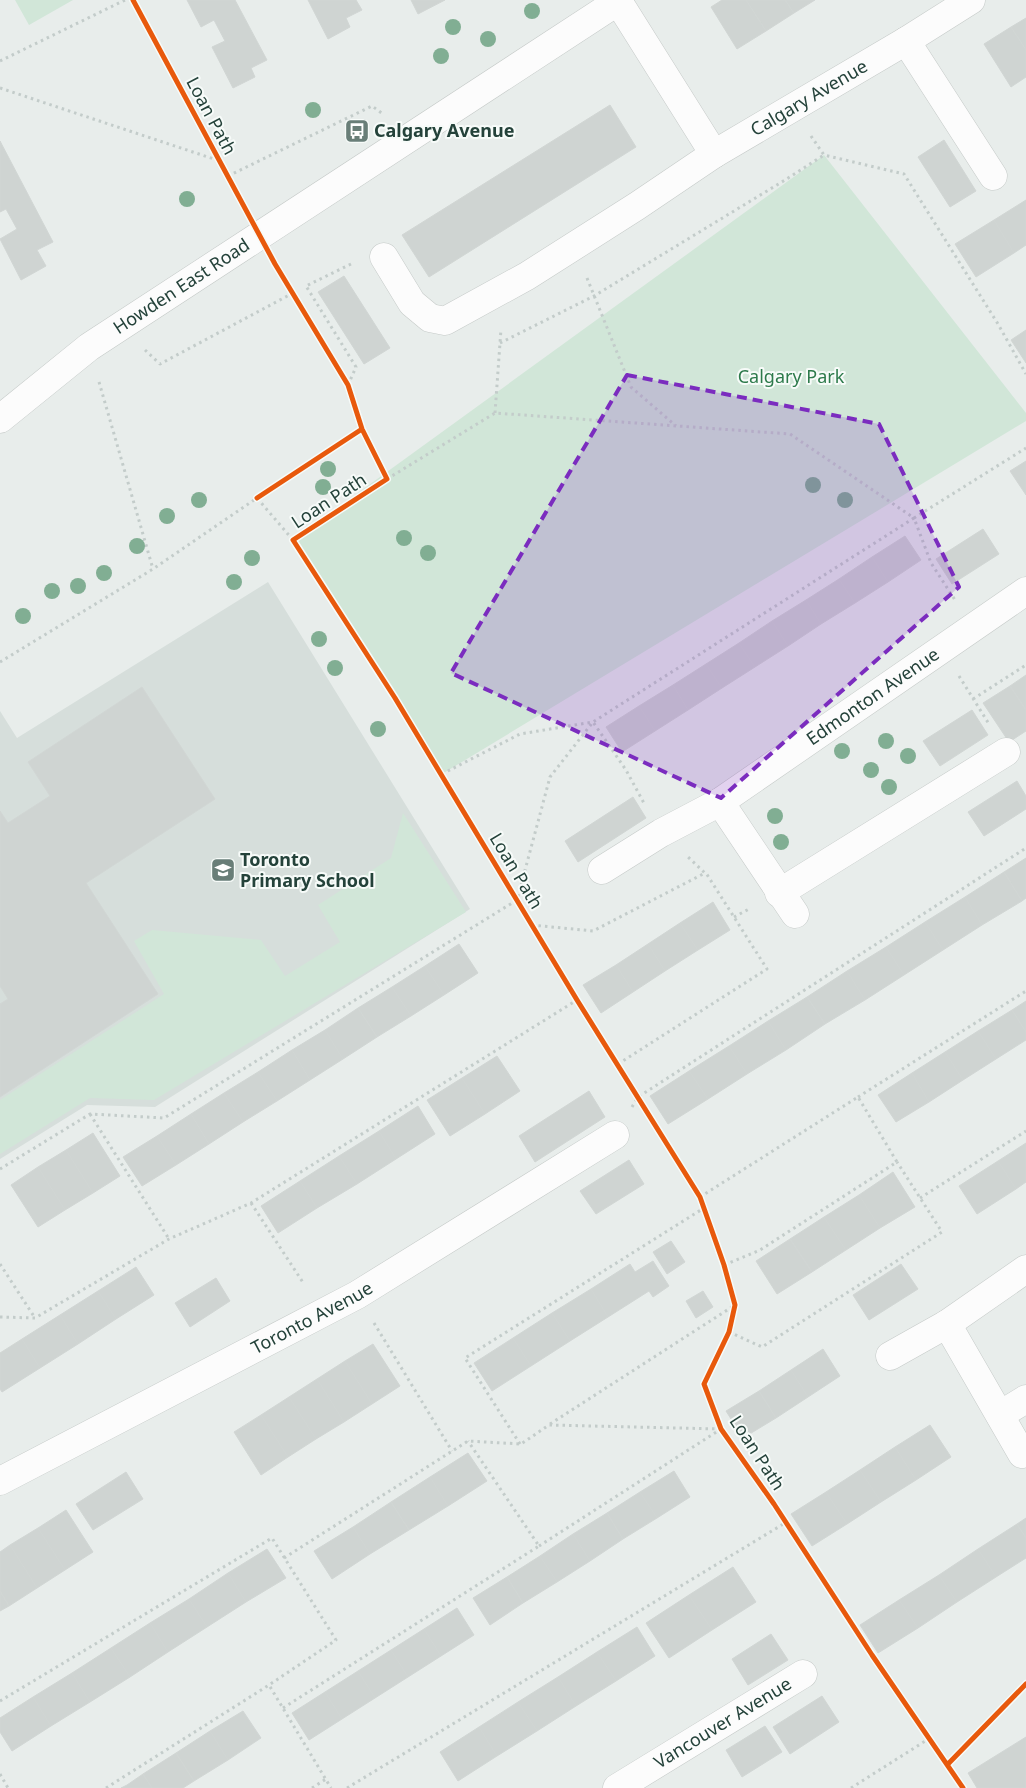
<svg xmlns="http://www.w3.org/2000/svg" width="1026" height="1788" font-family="'Noto Sans',sans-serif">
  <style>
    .built { fill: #d6dedb }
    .green { fill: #d1e6d8 }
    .building { fill: #cfd4d2; stroke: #d1d6d4 }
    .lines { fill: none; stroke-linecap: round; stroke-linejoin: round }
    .minor-casing { stroke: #c5cac8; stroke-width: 29 }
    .tertiary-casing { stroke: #c5cac8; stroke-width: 29 }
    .path { stroke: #c3ccca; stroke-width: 3; stroke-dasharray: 2.5 4; stroke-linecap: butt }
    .minor { stroke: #fcfcfc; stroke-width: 28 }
    .tertiary { stroke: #fcfcfc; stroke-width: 28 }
    .cycleway-casing { stroke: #f7fbf9; stroke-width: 8 }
    .cycleway { stroke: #e8590c; stroke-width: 5 }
    .tree { fill: #81ae93 }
    .marked { fill: #7b2cbf; fill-opacity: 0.2; stroke: #7b2cbf; stroke-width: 4; stroke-dasharray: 10 6; stroke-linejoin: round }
    .labels { text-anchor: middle; stroke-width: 4; stroke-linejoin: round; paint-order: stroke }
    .street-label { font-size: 18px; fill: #24423a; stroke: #f7fbf9 }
    .poi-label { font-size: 18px; font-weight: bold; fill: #24423a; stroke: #f7fbf9; text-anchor: start }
    .park-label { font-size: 18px; fill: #2d7a4b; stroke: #f7fbf9 }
  </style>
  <rect width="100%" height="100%" fill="#e8edeb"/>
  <path class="built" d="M268,582L470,909L155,1107L87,1105L0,1159V711L17,738Z"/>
  <path class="green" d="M15,0H73L29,25Z
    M824,155L1026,413V421L442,774L293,540Z
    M403,813L466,912L154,1100L90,1098L0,1154V1100L164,994L134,941L152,930L261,940L285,976L340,942L318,905L391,858Z"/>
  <path class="building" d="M187,0H235L267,60L251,68L255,77L233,88L212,47L225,41L214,20L201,27Z
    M308,0H356L362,10L346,18L350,27L328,39Z
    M411,0H445L418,14Z
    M722,0H746L766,31L737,49L711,7Z
    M746,0H785L794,13L766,31Z
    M785,0H815L794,13Z
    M1026,18V50L1011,27Z
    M1011,27L1026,50V77L1011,87L984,44Z
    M610,105L636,147L429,277L402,235Z
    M944,140L976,191L950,207L918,157Z
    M0,141L53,242L37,250L46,266L21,280L0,239L17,229L6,209L0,212Z
    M1026,200V245L1014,253L994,220Z
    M994,220L1014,253L976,277L955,244Z
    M344,276L390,348L364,364L318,292Z
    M1026,330V363L1011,340Z
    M1026,461V495L1010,471Z
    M983,529L999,554L952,584L936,559Z
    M905,536L921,560L888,582L872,557Z
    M872,557L888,582L855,603L839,579Z
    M839,579L855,603L821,624L806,600Z
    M806,600L821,624L788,646L772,621Z
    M772,621L788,646L755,667L739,643Z
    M739,643L755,667L722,688L706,664Z
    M706,664L722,688L688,710L673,685Z
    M1026,675V710L1010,686Z
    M673,685L688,710L655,731L639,706Z
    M1010,686L1026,710V731L1009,742L983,703Z
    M142,687L215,799L86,883L158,994L0,1097V1004L8,999L0,986V811L8,823L50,796L28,762Z
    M639,706L655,731L622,752L606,727Z
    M972,710L988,735L940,766L923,741Z
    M1017,781L1026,796V809L984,836L968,812Z
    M633,797L646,818L578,862L565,841Z
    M1026,858V898L1022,901L1004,872Z
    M1004,872L1022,901L982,925L965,897Z
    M965,897L982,925L943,950L925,922Z
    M713,902L730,930L698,950L680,923Z
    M925,922L943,950L904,975L886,947Z
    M680,923L698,950L665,971L648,944Z
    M459,944L478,973L444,995L425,966Z
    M648,944L665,971L633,992L616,965Z
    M886,947L904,975L865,1000L847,971Z
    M616,965L633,992L601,1013L583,985Z
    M425,966L444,995L411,1016L392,987Z
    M847,971L865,1000L825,1024L807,997Z
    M392,987L411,1016L377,1037L358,1008Z
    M807,997L825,1024L786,1050L768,1021Z
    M1026,1001V1032L1012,1010Z
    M358,1008L377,1037L343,1059L325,1030Z
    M1012,1010L1026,1032V1040L996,1059L978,1031Z
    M768,1021L786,1050L747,1074L729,1046Z
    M325,1030L343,1059L310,1080L292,1050Z
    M978,1031L996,1059L963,1080L945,1052Z
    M729,1046L747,1074L708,1099L689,1071Z
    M292,1050L310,1080L277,1101L258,1072Z
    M945,1052L963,1080L929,1102L912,1073Z
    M497,1056L520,1091L485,1114L462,1078Z
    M689,1071L708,1099L668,1124L650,1096Z
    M258,1072L277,1101L243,1122L224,1093Z
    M912,1073L929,1102L896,1122L878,1095Z
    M462,1078L485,1114L450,1136L427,1100Z
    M589,1091L605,1117L535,1162L519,1136Z
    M224,1093L243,1122L209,1144L191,1114Z
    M418,1106L435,1134L396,1159L379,1131Z
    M191,1114L209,1144L176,1165L157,1136Z
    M379,1131L396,1159L357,1184L339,1156Z
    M93,1133L120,1176L93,1193L66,1150Z
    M157,1136L176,1165L142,1186L123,1157Z
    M1026,1143V1182L1016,1189L998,1161Z
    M66,1150L93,1193L65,1210L38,1167Z
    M339,1156L357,1184L317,1208L300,1181Z
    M629,1160L644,1184L596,1214L580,1191Z
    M998,1161L1016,1189L977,1214L959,1186Z
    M38,1167L65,1210L38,1227L11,1185Z
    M893,1172L915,1207L880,1228L859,1195Z
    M300,1181L317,1208L278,1233L261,1206Z
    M859,1195L880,1228L846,1250L824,1217Z
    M824,1217L846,1250L812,1272L790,1239Z
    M790,1239L812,1272L777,1294L756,1261Z
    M671,1241L685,1262L667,1274L653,1252Z
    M653,1261L669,1286L653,1297L649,1291L608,1317L591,1289L630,1264L635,1272Z
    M901,1264L918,1289L869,1320L853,1295Z
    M136,1267L154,1295L116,1319L98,1291Z
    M216,1278L230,1301L190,1327L175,1303Z
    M591,1289L608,1317L570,1341L552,1313Z
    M98,1291L116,1319L78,1344L60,1315Z
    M703,1291L713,1307L696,1318L686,1301Z
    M552,1313L570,1341L531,1366L513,1338Z
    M60,1315L78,1344L40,1368L22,1339Z
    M513,1338L531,1366L492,1391L474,1363Z
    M22,1339L40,1368L2,1392L0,1389V1353Z
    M373,1344L400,1386L372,1404L345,1361Z
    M823,1349L840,1376L808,1397L791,1370Z
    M345,1361L372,1404L344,1422L317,1379Z
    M791,1370L808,1397L776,1418L759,1391Z
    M317,1379L344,1422L316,1439L289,1397Z
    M759,1391L776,1418L743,1438L726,1411Z
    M289,1397L316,1439L288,1457L261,1415Z
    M261,1415L288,1457L261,1475L234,1432Z
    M930,1425L951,1457L916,1480L895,1447Z
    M895,1447L916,1480L881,1502L860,1470Z
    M468,1453L487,1481L448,1506L430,1477Z
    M860,1470L881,1502L847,1524L826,1492Z
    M674,1471L690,1497L657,1518L640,1492Z
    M126,1472L143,1499L93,1530L76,1504Z
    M430,1477L448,1506L409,1530L391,1502Z
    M640,1492L657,1518L623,1539L607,1513Z
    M826,1492L847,1524L812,1546L791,1514Z
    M391,1502L409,1530L370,1554L353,1527Z
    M66,1510L93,1552L65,1570L38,1528Z
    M607,1513L623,1539L590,1561L573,1534Z
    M1026,1518V1538L1017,1524Z
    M1017,1524L1026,1538V1558L996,1577L978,1549Z
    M353,1527L370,1554L332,1579L314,1551Z
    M38,1528L65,1570L37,1588L10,1545Z
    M573,1534L590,1561L557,1582L540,1556Z
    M10,1545L37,1588L9,1606L0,1591V1552Z
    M267,1549L286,1578L246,1602L228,1573Z
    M978,1549L996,1577L957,1602L939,1575Z
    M540,1556L557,1582L523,1603L507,1577Z
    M733,1567L756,1602L712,1630L689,1595Z
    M228,1573L246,1602L207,1627L189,1599Z
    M939,1575L957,1602L918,1628L899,1600Z
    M507,1577L523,1603L490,1625L473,1598Z
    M0,1591L9,1606L0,1611Z
    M689,1595L712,1630L669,1658L646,1623Z
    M189,1599L207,1627L168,1652L150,1623Z
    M899,1600L918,1628L878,1653L860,1625Z
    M457,1608L474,1635L441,1656L424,1629Z
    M150,1623L168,1652L130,1677L111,1648Z
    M637,1627L655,1656L616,1681L597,1652Z
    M424,1629L441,1656L408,1677L391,1650Z
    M771,1634L788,1660L748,1685L732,1659Z
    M111,1648L130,1677L90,1702L72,1673Z
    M391,1650L408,1677L375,1698L358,1671Z
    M597,1652L616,1681L576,1706L558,1677Z
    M358,1671L375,1698L342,1719L325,1692Z
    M72,1673L90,1702L51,1726L33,1697Z
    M558,1677L576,1706L537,1731L518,1702Z
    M325,1692L342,1719L309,1740L292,1713Z
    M822,1696L839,1722L790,1754L773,1727Z
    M33,1697L51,1726L12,1751L0,1732V1718Z
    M518,1702L537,1731L497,1756L479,1727Z
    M243,1711L261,1738L228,1760L210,1731Z
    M765,1726L782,1752L742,1777L726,1750Z
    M479,1727L497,1756L458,1781L440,1752Z
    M210,1731L228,1760L194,1781L176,1753Z
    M1026,1737V1788H977L968,1773Z
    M176,1753L194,1781L183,1788H152L143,1774Z
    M143,1774L152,1788H121L127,1785Z"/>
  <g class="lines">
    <defs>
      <g id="minor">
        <path id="s1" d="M618,1L714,154L906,41L971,0"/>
        <path d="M906,41L993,176"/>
        <path d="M384,257L412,303L430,318L445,321L527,276L637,206L714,154"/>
        <path d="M720,802L795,914"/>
        <path id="s2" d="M602,870L661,833L720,802L1026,591"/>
        <path d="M779,893L1006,752"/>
        <path d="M947,1324L1022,1454"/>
        <path d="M890,1356L947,1324L1026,1269"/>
        <path d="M1000,1415L1026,1399"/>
        <path id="s3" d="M0,1481L357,1295L615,1135"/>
        <path id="s4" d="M617,1788L803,1674"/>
      </g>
      <g id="tertiary">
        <path id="s5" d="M0,419L89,347L620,0"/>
      </g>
    </defs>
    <use href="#minor" class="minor-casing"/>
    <use href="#tertiary" class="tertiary-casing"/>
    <path class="path" d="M0,61L125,0
      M0,88L220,161
      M811,136L824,155L904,174L998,324L1026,374
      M228,176L372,106L383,114
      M587,278L631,387L676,426
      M500,343L594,296L785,180L824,155
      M145,350L160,364L293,293
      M99,382L153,569
      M348,385L356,367L306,286L351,264
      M495,413L501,329
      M387,479L495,413L790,434L914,518L1026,448
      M0,662L153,569L257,498L293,540
      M959,676L989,724
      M973,699L1026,665
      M442,774L520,734L593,722L914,518L931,563L955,600
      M734,917L751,908
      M532,925L593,931L705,873L688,857
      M618,1064L767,969L706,873
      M858,1097L1026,991
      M632,1107L638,1097L1026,848
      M90,1114L169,1239
      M0,1169L90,1114L164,1118L517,900L550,777L593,722L626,770L645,805
      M700,1197L858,1097L897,1162L760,1250L724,1265
      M920,1198L1026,1131
      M251,1203L304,1284
      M0,1264L35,1318
      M0,1317L35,1318L169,1239L251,1203L577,1000
      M374,1323L452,1451
      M729,1332L762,1347L942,1232L897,1162
      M550,1424L735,1305
      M520,1444L465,1358L704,1208
      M539,1546L721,1429
      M284,1558L468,1441L521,1444L549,1425L721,1429
      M0,1701L272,1538L336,1640L269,1685
      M283,1708L539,1546L468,1441
      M0,1774L8,1788
      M106,1788L269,1685L331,1788
      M312,1788L326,1779
      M347,1788L785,1523
      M851,1788L930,1738"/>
    <use href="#minor" class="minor"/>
    <use href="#tertiary" class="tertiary"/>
    <defs>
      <path id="cycleway" d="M133,0L275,264L348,385L362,429L387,479L293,540L395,698L577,1000L700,1197L724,1265L735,1305L729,1332L704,1384L721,1429L774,1504L872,1655L963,1788
        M257,498L362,429
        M948,1764L1026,1684"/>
    </defs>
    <use href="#cycleway" class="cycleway-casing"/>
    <use href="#cycleway" class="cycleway"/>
  </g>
  <g class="tree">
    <circle cx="532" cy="11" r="8"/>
    <circle cx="453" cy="27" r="8"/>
    <circle cx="488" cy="39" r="8"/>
    <circle cx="441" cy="56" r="8"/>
    <circle cx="313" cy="110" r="8"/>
    <circle cx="187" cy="199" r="8"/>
    <circle cx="328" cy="469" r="8"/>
    <circle cx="813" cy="485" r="8"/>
    <circle cx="323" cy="487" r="8"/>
    <circle cx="199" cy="500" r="8"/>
    <circle cx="845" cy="500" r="8"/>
    <circle cx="167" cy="516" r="8"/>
    <circle cx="404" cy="538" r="8"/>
    <circle cx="137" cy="546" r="8"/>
    <circle cx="428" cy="553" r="8"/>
    <circle cx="252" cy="558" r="8"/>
    <circle cx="104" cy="573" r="8"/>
    <circle cx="234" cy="582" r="8"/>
    <circle cx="78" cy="586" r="8"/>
    <circle cx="52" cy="591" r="8"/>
    <circle cx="23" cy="616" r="8"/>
    <circle cx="319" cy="639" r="8"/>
    <circle cx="335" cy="668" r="8"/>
    <circle cx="378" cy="729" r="8"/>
    <circle cx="886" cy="741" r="8"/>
    <circle cx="842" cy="751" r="8"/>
    <circle cx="908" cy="756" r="8"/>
    <circle cx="871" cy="770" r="8"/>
    <circle cx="889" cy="787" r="8"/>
    <circle cx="775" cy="816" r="8"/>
    <circle cx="781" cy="842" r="8"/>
  </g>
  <path class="marked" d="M627,375L879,424L959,587L721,798L451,673Z"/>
  <defs>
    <symbol id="bus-square" viewBox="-11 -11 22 22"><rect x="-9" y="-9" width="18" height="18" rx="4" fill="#697e78" stroke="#f7fbf9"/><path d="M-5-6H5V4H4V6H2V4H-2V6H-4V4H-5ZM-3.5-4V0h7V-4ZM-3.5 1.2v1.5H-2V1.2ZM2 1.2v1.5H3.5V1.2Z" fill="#fff"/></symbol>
    <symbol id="school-square" viewBox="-11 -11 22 22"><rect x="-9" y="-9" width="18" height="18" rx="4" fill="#697e78" stroke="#f7fbf9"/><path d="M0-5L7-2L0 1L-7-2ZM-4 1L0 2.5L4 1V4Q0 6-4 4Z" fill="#fff"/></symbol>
  </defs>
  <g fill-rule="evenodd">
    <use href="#bus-square" x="343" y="117" width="28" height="28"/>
    <use href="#school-square" x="209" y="856" width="28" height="28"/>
  </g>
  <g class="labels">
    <g class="street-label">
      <text dy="6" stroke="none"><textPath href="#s1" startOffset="291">Calgary Avenue</textPath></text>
      <text transform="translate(211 116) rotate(62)" y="6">Loan Path</text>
      <text dy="6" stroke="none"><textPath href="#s5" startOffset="225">Howden East Road</textPath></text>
      <text transform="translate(329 501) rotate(-33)" y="6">Loan Path</text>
      <text dy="6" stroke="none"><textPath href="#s2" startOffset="322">Edmonton Avenue</textPath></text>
      <text transform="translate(516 871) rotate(59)" y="6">Loan Path</text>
      <text dy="6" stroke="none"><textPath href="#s3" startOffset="352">Toronto Avenue</textPath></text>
      <text transform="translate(757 1453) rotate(57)" y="6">Loan Path</text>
      <text dy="6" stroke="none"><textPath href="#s4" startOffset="124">Vancouver Avenue</textPath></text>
    </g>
    <g class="poi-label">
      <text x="374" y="137">Calgary Avenue</text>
      <text x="240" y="866">Toronto<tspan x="240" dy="21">Primary School</tspan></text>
    </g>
    <g class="park-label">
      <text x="791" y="383">Calgary Park</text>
    </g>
  </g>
</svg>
